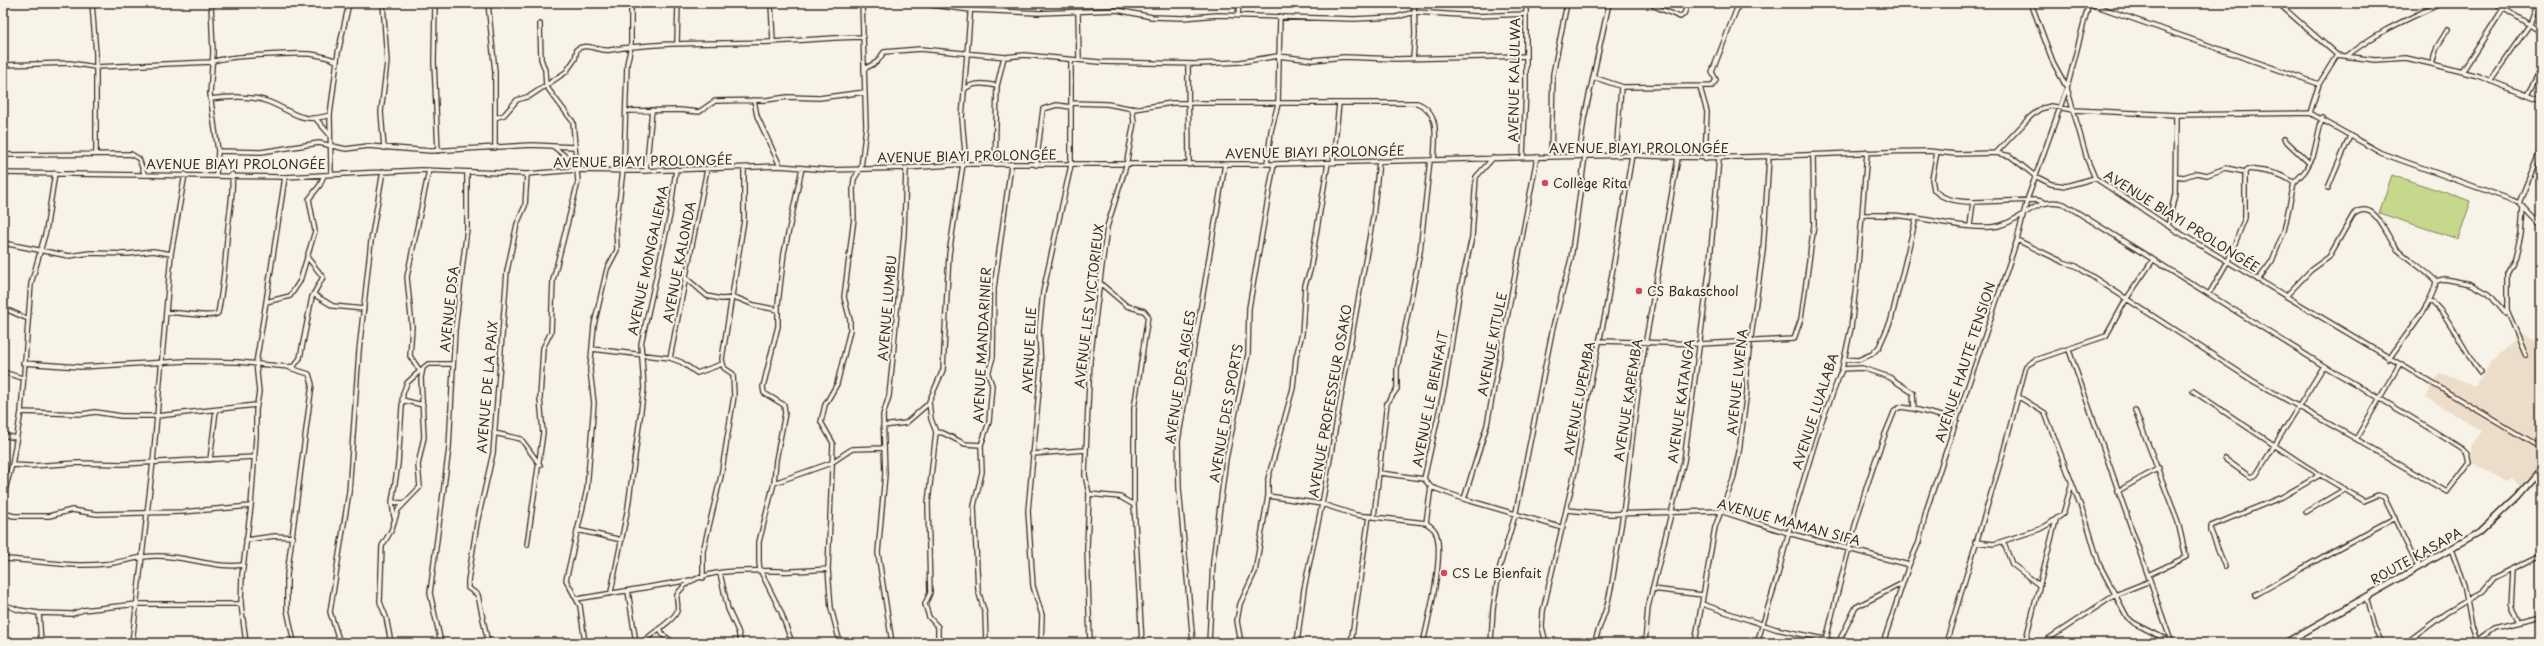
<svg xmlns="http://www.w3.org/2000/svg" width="2544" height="646" font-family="'Playpen Sans',sans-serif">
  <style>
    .built { fill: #ecddca }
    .grass { fill: #c6d88c; stroke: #808155 }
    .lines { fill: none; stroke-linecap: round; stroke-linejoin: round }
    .street-casing { stroke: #3b2a1e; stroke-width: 6 }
    .secondary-casing { stroke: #3b2a1e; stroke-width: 8 }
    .street { stroke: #f7f3e8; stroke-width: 3.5 }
    .secondary { stroke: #f7f3e8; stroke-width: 5 }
    .poi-dot { fill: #d1495b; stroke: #f7f3e8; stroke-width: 1.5 }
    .labels { text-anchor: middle; stroke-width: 4; stroke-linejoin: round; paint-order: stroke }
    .street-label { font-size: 13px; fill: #3b2a1e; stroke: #f7f3e8 }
    .poi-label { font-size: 13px; fill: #3b2a1e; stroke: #f7f3e8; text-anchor: start }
  </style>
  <rect width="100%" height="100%" fill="#f7f3e8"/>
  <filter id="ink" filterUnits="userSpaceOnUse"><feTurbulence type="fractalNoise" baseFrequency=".025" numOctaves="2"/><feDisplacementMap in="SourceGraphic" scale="8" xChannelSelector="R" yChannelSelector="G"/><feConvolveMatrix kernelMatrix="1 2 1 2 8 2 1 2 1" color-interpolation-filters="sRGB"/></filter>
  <g filter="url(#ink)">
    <path class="built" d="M2521,333L2541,343V481L2539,480L2528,491L2513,479L2508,482L2472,463L2471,446L2482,431L2426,397L2440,373L2476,387L2491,362Z"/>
    <path class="grass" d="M2392,175L2471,201L2458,239L2379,213Z"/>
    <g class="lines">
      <defs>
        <path id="street" d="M92,3L96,54V154
          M211,3L213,53L210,94L218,151L216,174
          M224,3H241
          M383,3L387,62L381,112L384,148
          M435,3L434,62L438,151
          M488,3L495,72V148
          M771,3L773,42
          M915,3L971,10L1039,13L1117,10L1152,17L1183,18L1217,15L1354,19L1396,17L1415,12L1476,16L1526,14
          M1652,3L1654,6L1680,17L1684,14L1688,3
          M2088,3L2319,84
          M2089,3L2067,88L2087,159L2095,178L2168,226L2541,448
          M2278,3L2337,55L2375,60L2406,58L2432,64L2478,76L2541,101
          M2495,3L2541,32
          M1078,13L1079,59
          M1238,16L1239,3
          M677,43L678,3
          M2347,56C2376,32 2408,19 2442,3
          M1413,58L1415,34L1414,3
          M1188,64L1189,165
          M2432,64L2437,47L2448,29
          M3,65L70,63L95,67L212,62C221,56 296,53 310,54C319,55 329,58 337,61
          M864,69L877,62L884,52L920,49L1006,57L1024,55L1099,62L1198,64L1240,62L1278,56L1313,60L1344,57L1396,59L1526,56
          M2462,72L2503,9
          M1593,77L1623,87L1712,86L1716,80L1712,72L1739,3
          M2490,81L2530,24L2538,3
          M1700,87L1707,112L1705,159
          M964,90C972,81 987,84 997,86
          M2527,95L2541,69
          M210,99C229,97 251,95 269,102C294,112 300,124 330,115
          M754,100L757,116L780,166
          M1071,103L1107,104L1134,109L1172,103H1417C1441,112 1435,138 1434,160
          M627,111L679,110L699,112L715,101L766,100L788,97L819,98L865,92
          M2310,113L2319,84L2337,55
          M495,118L504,115L517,100L530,96L566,72L575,59L577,49C588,42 598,52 610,50C663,41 717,44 771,42C802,41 832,37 863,37
          M316,119L330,135
          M2284,139L2309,163
          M554,147L575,164
          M218,151L261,152L319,143L346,149L368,146L431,151L531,145L574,147
          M1937,152L1932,179L1934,190C1943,200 1960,202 1973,202
          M1996,153L2030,117L2040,109L2051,106L2073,110L2176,115L2310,113L2381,153L2512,200L2519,203L2541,226
          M3,155L131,154L139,159L144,173
          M1616,155L1621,87
          M1579,156L1584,119L1609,3
          M1523,157L1526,89V3
          M1551,157L1553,74L1567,3
          M1333,163L1339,103
          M966,164L962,118L971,3
          M995,164L997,86L1004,57
          M1267,164L1271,131L1278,104L1280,16
          M1036,165L1043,109L1057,105L1071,107
          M646,171L652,110
          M3,173L285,177L421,170L527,174L576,170L638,171L780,166L828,170L906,168L966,164H1274L1632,155C1731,162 1829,152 1928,151L1956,154L1996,153L2010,156L2035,176L2051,184L2066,186L2095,178
          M331,174L330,115L338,53L349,3
          M2175,176L2184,177L2196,173L2207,175L2226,168L2245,172
          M2328,188L2350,136
          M2519,203L2541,149
          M2523,207L2521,234L2515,259L2507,274V310L2526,355
          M1864,215C1879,215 1895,214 1910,217C1934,220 1974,231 1998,226C2022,221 2038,195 2064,204L2324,366C2371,393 2417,420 2462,449L2467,454L2469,463L2447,492L2356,439L2399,365
          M1970,226L1973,202L2036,200L2044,202
          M2168,226L2175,194L2176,115
          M2017,240L2063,262L2076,266L2253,381L2356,439
          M3,243L69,256L90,253L128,254L153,251L171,254
          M686,278L707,296L721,299L737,298L754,305L778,310
          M2258,280L2272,261L2284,231L2294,183L2305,171L2313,157L2322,118
          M2436,281L2444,279L2471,284L2489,294L2506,314
          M1100,283L1127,306L1144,311L1148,316L1134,409V505L1142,643
          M313,294L333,306L364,309
          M2209,294L2228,261L2245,218V172L2248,169C2265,171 2280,172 2294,183
          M2286,296L2311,270L2329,257L2353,215C2375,196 2386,237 2397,249C2409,260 2424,269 2436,281C2434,303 2402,339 2389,359
          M2429,300C2448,312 2464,352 2480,372
          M266,302L285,177
          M3,308L28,319
          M167,313C177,311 214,319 218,313C223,288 225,265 227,239C228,217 234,197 232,174
          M1600,341L1700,344L1794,339L1801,319L1814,225L1813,155
          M592,349L670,358L681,362L697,373L722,364
          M2069,350L2171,641L2176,643
          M670,358L707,169
          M1844,359L1858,360L1872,354L1879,347L1891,320L1916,218
          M23,363L80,367L186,361L238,362L289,367L294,366L300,358L312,297L323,277L307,257
          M290,368L309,374L312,384L287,575V609L294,643
          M1842,369L1862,368L1889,377L1913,393L1914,409L1957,420
          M420,371L410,356L412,327L407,277L429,170
          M3,372L22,378
          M2193,391L2304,465L2364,501L2378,495L2384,497L2418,567
          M2019,397L2045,413L2086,520L2099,564L2127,617L2134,623L2171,642
          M402,400L423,405
          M929,402L931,419L936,432L928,503L930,593L925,604L929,617L938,627V643
          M2135,410L2178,522L2186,557L2148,575
          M21,412L83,414L95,412L121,416H157L256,405
          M883,426L906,423L928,404L943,370L949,254L963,164
          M936,432L943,433L965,444L981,445
          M494,433L521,439L540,465
          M3,435L16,438
          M1032,454L1085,450
          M2225,459L2250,477L2256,475L2324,366
          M210,460L216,410
          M12,465L31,466L78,463L122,464L254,457
          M1380,473L1424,479
          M774,483L831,463L852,449L884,448
          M1431,487L1464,499L1487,425L1537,157
          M2118,491L2159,468
          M1089,494L1120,497L1134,505
          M1268,496L1322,504L1356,515L1426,523
          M3,497L12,465L21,412L31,284L46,231L55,173
          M1464,499L1563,528
          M392,502L404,503
          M1567,510L1610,514L1720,511L1788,533L1909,565
          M2306,512L2345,489
          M3,513L14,516H49L72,510L97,514L182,512L251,506
          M394,517L392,502L398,464L403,393L407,383L421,370
          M1374,517L1386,411L1387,403L1397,389V369L1420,252L1430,160
          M577,530L622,540
          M246,540L275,536L293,537
          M2003,541L2012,564L2039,585
          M1975,542L1994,544L2040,529L2049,524L2063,514L2072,483
          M527,545L543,433L540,398L543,348L551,332L553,280L578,182L573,122L546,86L545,70L541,59L540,24
          M2451,549L2464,585L2472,627L2477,641
          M3,559C37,560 70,568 104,564C121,563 138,556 155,556C185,555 214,569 243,565
          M2225,567L2211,531V526L2282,497L2320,475
          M2513,570L2511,608L2518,622
          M720,573L728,609L738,631L741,643
          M703,578V551L721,476L734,396L733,374L724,368L722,359L744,220V169
          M1652,589L1703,595
          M628,591L636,643
          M611,592L628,507L644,388L641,344L670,215L676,169
          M2255,595C2302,569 2347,542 2395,518
          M2366,597L2374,627L2382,643
          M577,599L691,580
          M3,604L19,610L39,613L41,643
          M1702,604L1776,629L1839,642
          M39,613L72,614L83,610L137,604H241
          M660,628L663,635L674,643
          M1826,640C1845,562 1863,484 1895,410L1901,407L1914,409
          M132,643L153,462L171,254L185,174
          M246,643L241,604L242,575L251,506L256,437V410L259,392L256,363L266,302L290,296L300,281L315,231L309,199L320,185L324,175
          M340,643L330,612L349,492L359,351L371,241L383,171
          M391,643L386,617L380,602L382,546L391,531L398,510L420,487L418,465L424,437L421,378L423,368L428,364H453
          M441,643L430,593L449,448L455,330L467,228V173
          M488,643L478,595L468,588V581L477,523L493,453L507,271L517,224L525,206L527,174
          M585,643L580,606L566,580L587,489L594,403L590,370L594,325L607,269L617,250L616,227L624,162L627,64L631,46V3
          M642,643C651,633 674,621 677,611C679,606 676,600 677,595C693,566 750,571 779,571C795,572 812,570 828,569
          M792,643L781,612L760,570L759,562V542L774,483L776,460L785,413L784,405L764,393L763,387L778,326V304L784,253L802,168
          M840,643L831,608L828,569L833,443L821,422L825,405L837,384L850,330V320L844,297L854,218L853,190L854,179L861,168L866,126L862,3
          M892,643L878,553L885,474L883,415L889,396L893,356L904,234L906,168
          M986,643L985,614L978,590L974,506L982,472L981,445L989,422L992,385L988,374L993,357L994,288L1011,165
          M1041,643L1042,615L1033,586L1028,511L1041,368L1039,331L1043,292L1071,165V60
          M1090,643L1087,548L1089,494L1085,475L1090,360L1101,273L1107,227L1126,166L1134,122L1132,108
          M1193,643L1179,488L1178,441L1225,164
          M1209,643L1213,561L1226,459L1248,354L1249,308L1274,164
          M1241,643L1237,621L1240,604L1255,572L1268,496V479L1293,388L1296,357L1302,334L1305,285L1310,271L1328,163
          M1297,643L1304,589L1322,504L1373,217L1379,161
          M1351,643L1369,516
          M1423,643C1428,621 1446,551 1435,531C1433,528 1429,525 1426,523L1431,487L1424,479L1445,385L1459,295L1472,237L1476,177L1493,158
          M1491,643L1493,609L1500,566L1516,512L1553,327L1571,259L1585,156
          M1546,643L1542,627L1543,611L1576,467L1588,394L1605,315L1632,155
          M1594,643L1607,606L1612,583L1623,514L1641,368L1678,158
          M1645,643L1648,607L1684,461L1709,272L1719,158
          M1695,643L1715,527L1733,480L1739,452L1747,391L1746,373L1763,251L1769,158
          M1757,643L1777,578L1794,512L1820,426L1842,369L1851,328L1857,277L1867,152
          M1838,643L1856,607L1903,583
          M1883,643L1909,565L1919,542L1926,511L2017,240L2027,200L2067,88L2053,62L2031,3
          M1946,643L2002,457L2026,366L2035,360L2106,336L2127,298L2153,260
          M2025,643L2056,520
          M2042,643L2115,595L2150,581
          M2406,643L2446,613L2483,591L2494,578L2541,555
          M2474,643L2494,628L2541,617"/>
        <path id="secondary" d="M2285,643L2479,533L2518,496L2541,469"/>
      </defs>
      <use href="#street" class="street-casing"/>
      <use href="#secondary" class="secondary-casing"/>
      <use href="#street" class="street"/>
      <use href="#secondary" class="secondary"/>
    </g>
  </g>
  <g class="poi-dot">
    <circle cx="1545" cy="183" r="4"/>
    <circle cx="1639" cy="291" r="4"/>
    <circle cx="1444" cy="573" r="4"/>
  </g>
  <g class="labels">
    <g class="street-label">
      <text transform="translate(1514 80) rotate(-89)" y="5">AVENUE KALULWA</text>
      <text x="1639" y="153">AVENUE BIAYI PROLONGÉE</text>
      <text transform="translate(1315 152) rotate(-1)" y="5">AVENUE BIAYI PROLONGÉE</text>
      <text transform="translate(967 156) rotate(-1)" y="5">AVENUE BIAYI PROLONGÉE</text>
      <text transform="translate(643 161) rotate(-1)" y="5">AVENUE BIAYI PROLONGÉE</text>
      <text x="236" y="169">AVENUE BIAYI PROLONGÉE</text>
      <text transform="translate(2182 221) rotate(32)" y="5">AVENUE BIAYI PROLONGÉE</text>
      <text transform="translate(648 260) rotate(-78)" y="5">AVENUE MONGALIEMA</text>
      <text transform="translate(679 262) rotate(-79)" y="5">AVENUE KALONDA</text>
      <text transform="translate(1089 306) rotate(-83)" y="5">AVENUE LES VICTORIEUX</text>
      <text transform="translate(887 308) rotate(-85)" y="5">AVENUE LUMBU</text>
      <text transform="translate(449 309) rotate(-84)" y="5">AVENUE DSA</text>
      <text transform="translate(1492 344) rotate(-79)" y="5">AVENUE KITULE</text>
      <text transform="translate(982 345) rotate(-87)" y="5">AVENUE MANDARINIER</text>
      <text transform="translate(1029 350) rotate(-87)" y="5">AVENUE ELIE</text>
      <text transform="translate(1965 362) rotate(-72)" y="5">AVENUE HAUTE TENSION</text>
      <text transform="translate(1180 377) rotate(-81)" y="5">AVENUE DES AIGLES</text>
      <text transform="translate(1737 382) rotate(-84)" y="5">AVENUE LWENA</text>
      <text transform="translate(487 387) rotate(-85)" y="5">AVENUE DE LA PAIX</text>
      <text transform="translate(1579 398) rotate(-79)" y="5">AVENUE UPEMBA</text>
      <text transform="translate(1430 399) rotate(-79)" y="5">AVENUE LE BIENFAIT</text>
      <text transform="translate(1628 400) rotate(-81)" y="5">AVENUE KAPEMBA</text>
      <text transform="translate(1330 401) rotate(-80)" y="5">AVENUE PROFESSEUR OSAKO</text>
      <text transform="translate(1681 401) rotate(-82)" y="5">AVENUE KATANGA</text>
      <text transform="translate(1815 411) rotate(-72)" y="5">AVENUE LUALABA</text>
      <text transform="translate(1226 413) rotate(-80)" y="5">AVENUE DES SPORTS</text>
      <text transform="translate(1789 522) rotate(15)" y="5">AVENUE MAMAN SIFA</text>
      <text transform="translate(2416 556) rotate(-29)" y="5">ROUTE KASAPA</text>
    </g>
    <g class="poi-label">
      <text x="1553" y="188">Collège Rita</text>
      <text x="1647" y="296">CS Bakaschool</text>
      <text x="1452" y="578">CS Le Bienfait</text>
    </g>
  </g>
  <rect width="2544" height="646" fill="none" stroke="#f7f3e8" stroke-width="16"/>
  <rect x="8" y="8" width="2528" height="630" fill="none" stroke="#3b2a1e" stroke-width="1.5" filter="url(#ink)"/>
</svg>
